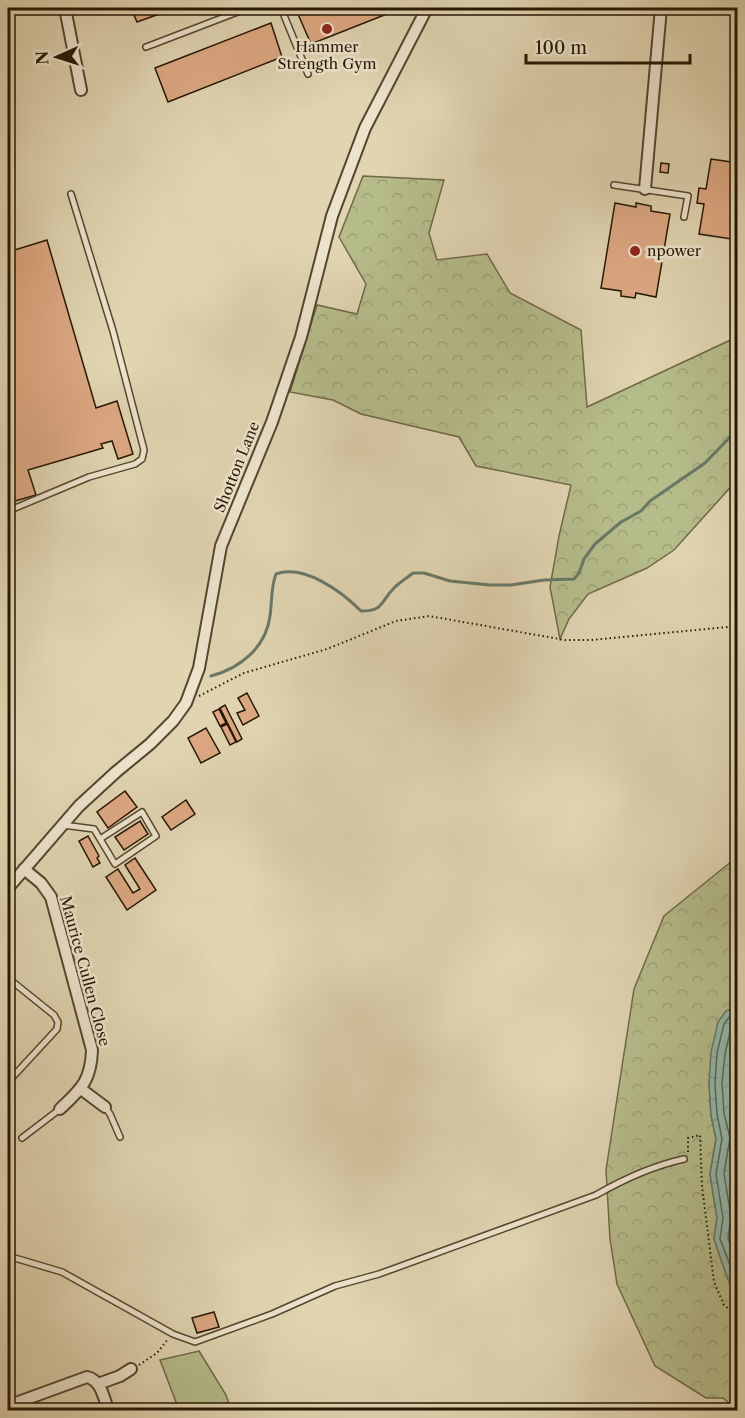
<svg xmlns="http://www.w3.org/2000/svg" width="745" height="1418" font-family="'Libre Caslon Text',serif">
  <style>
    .green { fill: #b5bc8a; stroke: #6e6a46; stroke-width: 1.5 }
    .forest { fill: url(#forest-crowns); stroke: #6e6a46; stroke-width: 1.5 }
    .water { fill: url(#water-ripples); stroke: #687867; stroke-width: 1.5 }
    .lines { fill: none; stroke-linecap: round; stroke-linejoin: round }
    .shore { stroke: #5d6856; stroke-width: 1.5 }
    .stream { stroke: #687867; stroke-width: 3 }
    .building { fill: #dca882; stroke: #261702; stroke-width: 1.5 }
    .service-casing { stroke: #54462e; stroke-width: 8 }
    .minor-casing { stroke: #54462e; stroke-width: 14 }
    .path { stroke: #261702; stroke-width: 2; stroke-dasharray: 1.5 3; stroke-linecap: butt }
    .service { stroke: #ebe3cc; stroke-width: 5 }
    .minor { stroke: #ebe3cc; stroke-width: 10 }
    .poi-dot { fill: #8f2418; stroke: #ebe3cc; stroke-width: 2 }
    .labels { text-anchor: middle; stroke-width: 5; stroke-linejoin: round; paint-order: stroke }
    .poi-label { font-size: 15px; fill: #261702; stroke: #ebe3cc }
    .street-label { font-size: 15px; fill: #261702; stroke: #ebe3cc }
  </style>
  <defs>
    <pattern id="forest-crowns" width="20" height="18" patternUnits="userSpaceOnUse" patternTransform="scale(1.5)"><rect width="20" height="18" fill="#b5bc8a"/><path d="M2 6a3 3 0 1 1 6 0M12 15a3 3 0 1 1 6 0" fill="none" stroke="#9ca175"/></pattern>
    <pattern id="water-ripples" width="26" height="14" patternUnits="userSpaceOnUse" patternTransform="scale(1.5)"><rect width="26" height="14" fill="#94b8aa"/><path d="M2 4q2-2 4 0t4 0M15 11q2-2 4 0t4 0" fill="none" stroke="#7f9d91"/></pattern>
  </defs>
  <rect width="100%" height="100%" fill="#e0d4b1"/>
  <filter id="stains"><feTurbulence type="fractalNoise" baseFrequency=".00333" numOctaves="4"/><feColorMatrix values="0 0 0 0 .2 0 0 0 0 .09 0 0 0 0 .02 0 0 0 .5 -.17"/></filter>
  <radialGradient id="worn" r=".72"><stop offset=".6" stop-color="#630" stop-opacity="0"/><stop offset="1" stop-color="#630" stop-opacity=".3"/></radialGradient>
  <path class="green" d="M199,1351L226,1395L231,1410H179L160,1360Z"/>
  <path class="forest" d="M363,176L444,180L429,233L437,260L487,254L510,293L581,330L587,407L737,337V480L674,550L647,568L588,594L569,619L560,639L550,587L559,536L571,485L476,466L459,437L361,414L333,400L290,392L317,305L357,314L366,284L339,237Z
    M737,857V1007L726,1011L709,1083L711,1115L716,1139L710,1174L717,1218L714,1239L727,1277L737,1300V1410L723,1398H706L655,1366L617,1284L610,1239L606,1170L634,989L664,916Z"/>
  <path class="water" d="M737,1007H738L737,1300L727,1277L714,1239L717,1218L710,1174L716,1139L711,1115L709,1083L711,1052L718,1022L726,1011Z"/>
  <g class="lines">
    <path class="shore" d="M738,1013L730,1016L724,1024L717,1053L715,1083L717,1114L722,1139L716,1174L723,1218L720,1239L738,1286
      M738,1021L731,1028L725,1054L722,1083L724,1113L730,1138L724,1173L731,1217L728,1238L738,1268
      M738,1039C730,1070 731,1100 738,1131"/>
    <path class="stream" d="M211,676C241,668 266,647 270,616C272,602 271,586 276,574C305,564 342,592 361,611C384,611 380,602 394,588C400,582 407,578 413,573H424L450,581L490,585H511L544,580L574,579L579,573L584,559L595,544L621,522L641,511L650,501L705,463L731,436L738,435"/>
  </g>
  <path class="building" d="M131,8H176L137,22Z
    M314,8H402L311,44L298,14Z
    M271,23L282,57L168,102L155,68Z
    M711,159L738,163V240L699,234L704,204L697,203L699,188L706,189Z
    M661,163L669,164L668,173L660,172Z
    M615,203L636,207V203L651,206V211L670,214L656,297L636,293L635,298L621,296V291L601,288Z
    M47,240L96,408L117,401L133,454L118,459L112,441L101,444L103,448L28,470L36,495L8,503V252Z
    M247,693L259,716L243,725L237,713L245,710L238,698Z
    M225,705L242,739L237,742L220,708Z
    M219,709L226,723L220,726L213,712Z
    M227,724L236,742L230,745L221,727Z
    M206,728L220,753L201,763L188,738Z
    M125,791L137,807L108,828L97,812Z
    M186,800L195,814L171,830L162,817Z
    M140,821L148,834L124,850L115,837Z
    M88,836L99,856L97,858L100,863L93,867L79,841Z
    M135,858L156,890L127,910L106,877L118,869L133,893L140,889L125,865Z
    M214,1312L219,1327L197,1333L192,1318Z"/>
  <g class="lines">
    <defs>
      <path id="service" d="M281,8L308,74
        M146,47L248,8
        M614,185L688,196L684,217
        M8,511L89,477L135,464L142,459L144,450L113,331L71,194
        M63,825L94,829L115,864L156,836L142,812L100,839
        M8,978L54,1015L58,1022L57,1029L8,1082
        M105,1107L110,1114L120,1137
        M22,1138L60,1109
        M8,1256L62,1272L173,1334L195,1342L272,1314L335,1286L379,1274L596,1195C624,1179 652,1166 684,1159"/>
      <path id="minor" d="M65,8L81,90
        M645,189L661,8
        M24,869L41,883L51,897L92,1050C91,1081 81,1089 60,1109
        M8,888L79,806L116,772L150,744L173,721L186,703L199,668L221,546L272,422L301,337L332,216L365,128L427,8
        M81,1089L105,1107
        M98,1384L120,1376L131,1369
        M8,1410L13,1404L87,1377C101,1380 104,1398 108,1410"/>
    </defs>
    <use href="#service" class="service-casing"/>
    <use href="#minor" class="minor-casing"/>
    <path class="path" d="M438,10L458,13L479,8
      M199,696L244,673L327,649L396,621L429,616L565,640H591L738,626
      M688,1152V1138L700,1135L702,1186L714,1282L724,1305L738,1317
      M139,1365L157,1353L168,1339"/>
    <use href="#service" class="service"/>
    <use href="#minor" class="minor"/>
  </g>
  <g class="poi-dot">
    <circle cx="327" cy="29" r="6"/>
    <circle cx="635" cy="251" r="6"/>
  </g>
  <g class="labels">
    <g class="poi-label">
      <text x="327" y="52">Hammer<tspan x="327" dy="17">Strength Gym</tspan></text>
      <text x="647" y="256" text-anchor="start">npower</text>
    </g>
    <g class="street-label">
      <text transform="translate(237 467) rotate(-68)" y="5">Shotton Lane</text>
      <text transform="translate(85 971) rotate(75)" y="5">Maurice Cullen Close</text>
    </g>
  </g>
  <rect width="745" height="1418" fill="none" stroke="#e0d4b1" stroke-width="30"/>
  <rect x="9" y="9" width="727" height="1400" fill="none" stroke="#261702" stroke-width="3"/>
  <rect x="15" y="15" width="715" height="1388" fill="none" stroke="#261702" stroke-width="1.5"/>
  <g transform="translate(57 57) rotate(267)" stroke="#ebe3cc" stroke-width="4.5" paint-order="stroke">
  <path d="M0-4.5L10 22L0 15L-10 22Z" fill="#261702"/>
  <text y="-9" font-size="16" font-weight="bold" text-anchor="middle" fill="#261702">N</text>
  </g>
  <path d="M526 54v9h164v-9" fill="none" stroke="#261702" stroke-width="3"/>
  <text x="535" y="54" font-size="18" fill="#261702" stroke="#ebe3cc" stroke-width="4.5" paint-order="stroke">100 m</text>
  <rect width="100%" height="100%" filter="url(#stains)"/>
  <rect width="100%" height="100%" fill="url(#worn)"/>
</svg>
